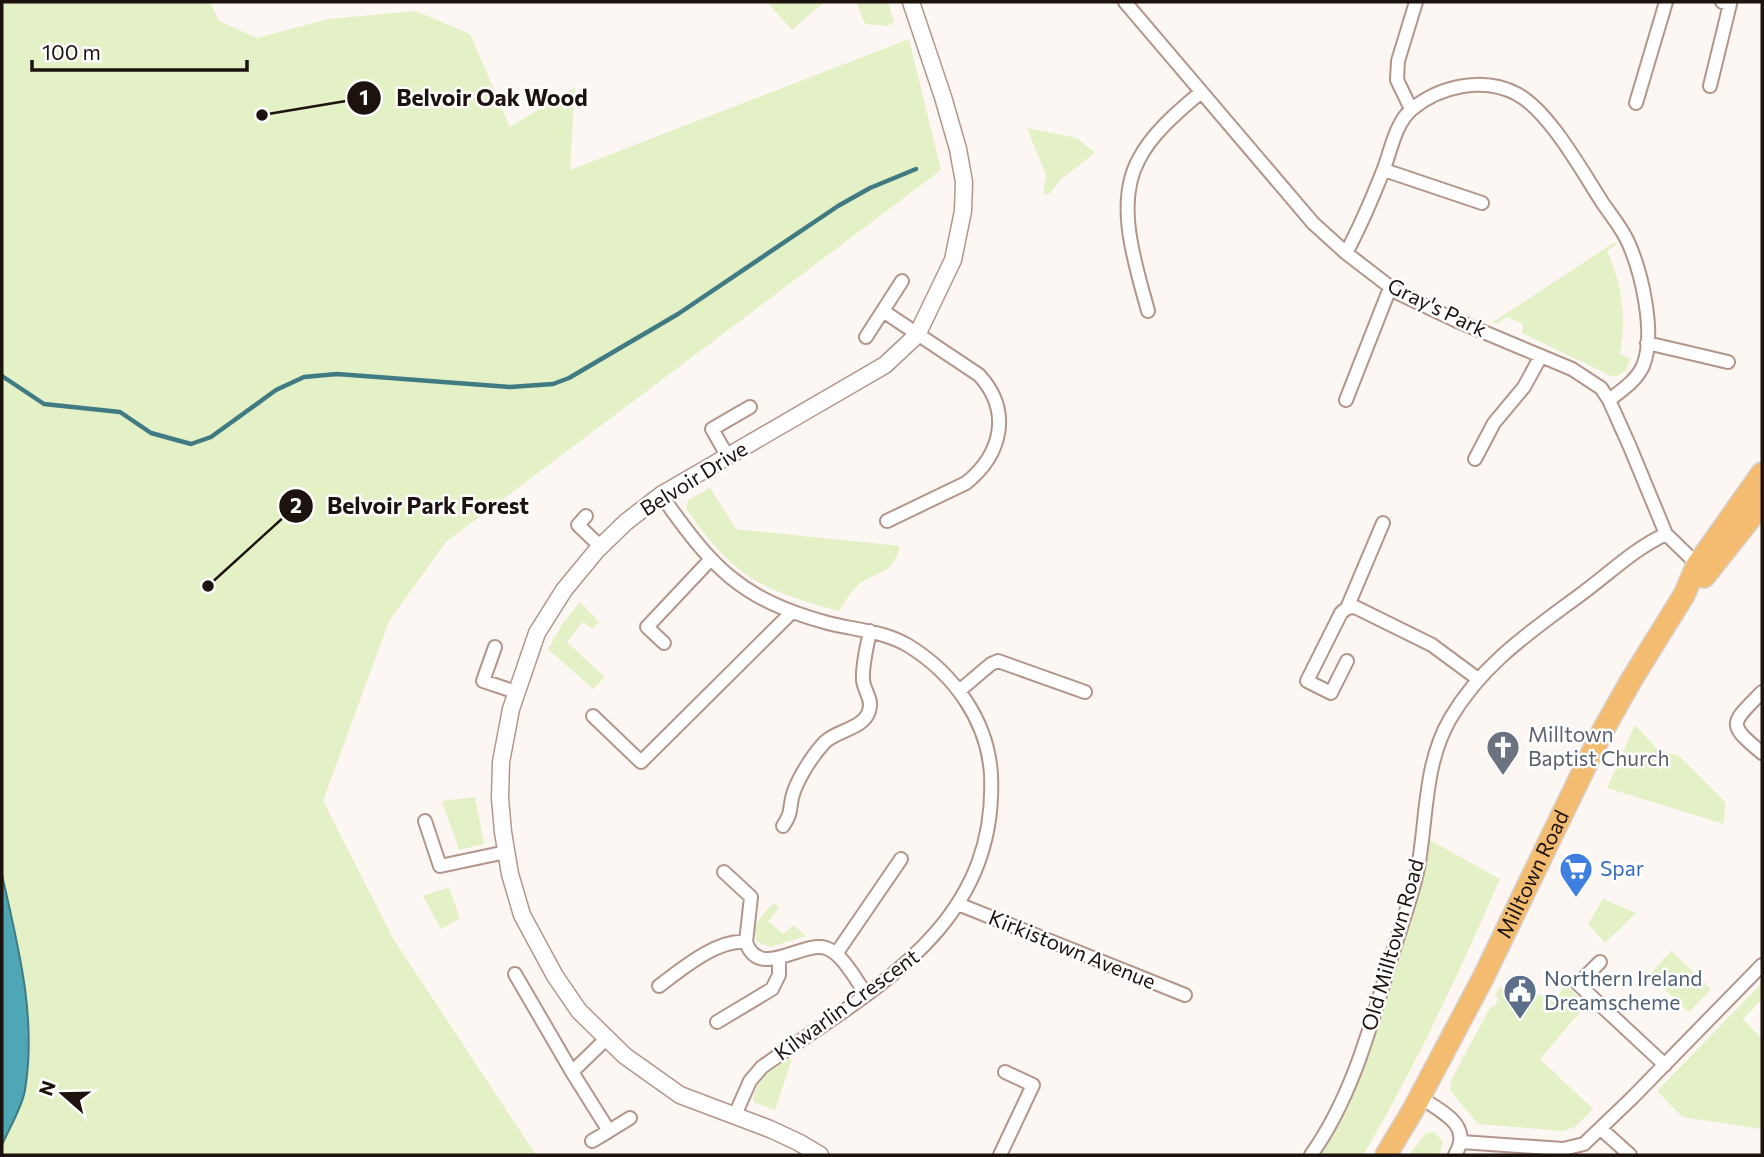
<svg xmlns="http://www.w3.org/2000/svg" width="1764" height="1157" font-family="Commissioner,sans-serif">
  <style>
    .green { fill: #e4f0c6 }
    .water { fill: #4fa7b5; stroke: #407a83; stroke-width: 2 }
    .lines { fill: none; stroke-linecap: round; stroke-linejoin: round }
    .stream { stroke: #407a83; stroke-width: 4.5 }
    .minor-casing { stroke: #b2968c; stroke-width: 16 }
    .tertiary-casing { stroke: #b2968c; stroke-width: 19 }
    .trunk-casing { stroke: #d6d4d4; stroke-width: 24 }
    .minor { stroke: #fff; stroke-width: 12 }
    .tertiary { stroke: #fff; stroke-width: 16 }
    .trunk { stroke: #f3bc70; stroke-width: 21 }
    .labels { text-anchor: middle; stroke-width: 5; stroke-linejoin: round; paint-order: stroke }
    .street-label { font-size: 21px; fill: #1c120e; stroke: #fff }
    .worship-label { font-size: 21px; fill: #5b616d; stroke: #fff; text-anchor: start }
    .shop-label { font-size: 21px; fill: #366cbe; stroke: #fff; text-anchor: start }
    .service-label { font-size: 21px; fill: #4e5e75; stroke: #fff; text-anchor: start }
    .leader { fill: none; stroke: #1c120e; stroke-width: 2.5 }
    .callout-dot { fill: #1c120e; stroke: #fff; stroke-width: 2.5 }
    .mark-label { font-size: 21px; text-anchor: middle; font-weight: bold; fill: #fff }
    .callout-label { font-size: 23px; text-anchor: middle; font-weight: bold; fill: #1c120e; stroke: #fff; stroke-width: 5; stroke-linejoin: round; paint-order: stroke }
  </style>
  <rect width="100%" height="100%" fill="#fdf7f4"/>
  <path class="green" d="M2,2H210L219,21L257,38L328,19L416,11L470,34L510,127L575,87L570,170L909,39L941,170L446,542L389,621L323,801L394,940L536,1155H2V1145L25,1092L18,946L2,875Z
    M767,2H824L792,30Z
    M856,2H888L894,22L887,26L865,24Z
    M1027,128L1077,138L1095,153L1061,179L1049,194H1043L1046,175Z
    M1615,242L1616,245L1607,251C1623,285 1626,317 1620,354L1631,359L1625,371L1617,376H1611L1522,333L1523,324L1507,317L1496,324L1493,322Z
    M710,488L736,529L900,546C892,579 876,568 856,587C849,593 844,604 839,611C760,590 732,576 686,508L688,500Z
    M580,602L599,622L592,629L583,622L567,642L605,677L593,689L548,649L563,623Z
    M1635,725L1659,751L1678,755L1725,802L1724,824L1607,788Z
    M475,797L484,844L459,850L442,801Z
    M1428,839L1500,879C1459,973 1416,1066 1363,1155H1319L1347,1110L1358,1083L1402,946Z
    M449,887L460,919L441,929L423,896Z
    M1603,899L1636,913L1605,943L1588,924Z
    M774,903L779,908L768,921L783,934L793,925L806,936L770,947L757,942C750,926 762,914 774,903Z
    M1671,951L1711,989L1689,1012L1649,975Z
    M1514,983L1555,1002L1564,986H1567L1586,1005L1540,1059L1593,1109L1575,1127L1562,1131L1478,1124L1450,1090L1451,1080L1491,1006L1494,1007L1499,998L1495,996L1500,987L1510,992Z
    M1761,984L1762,999L1743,1019L1762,1039V1129L1682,1117L1657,1091Z
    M792,1058L775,1110L753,1102C755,1079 773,1068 792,1058Z
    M1434,1132L1443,1142L1439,1155H1409L1426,1133Z"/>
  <path class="water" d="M2,875C18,946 37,1017 25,1090C22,1108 9,1128 2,1145Z"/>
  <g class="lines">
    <path class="stream" d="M2,376L44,404L120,412L151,433L191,444L211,437L276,390L304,377L337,374L510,387L553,384L569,378L678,314L838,206L870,188L916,169"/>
    <defs>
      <path id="minor" d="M1125,2L1313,223L1346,253L1398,293L1455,320L1572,369L1601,388L1609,400L1630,447L1666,534L1702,569
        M1710,86L1730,4L1722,2
        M1636,103L1666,2
        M1411,109L1397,80L1398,61L1416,2
        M1384,170L1482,203
        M1346,253C1360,227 1372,199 1383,171C1391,151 1395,123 1412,109C1440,86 1484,76 1517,94C1549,111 1582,171 1602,202C1610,214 1622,228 1628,242C1642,273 1656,334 1643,366C1636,381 1622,390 1609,400
        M883,311L979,375C1012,411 1002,454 966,483L887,521
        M1148,311C1136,266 1114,204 1139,159C1153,132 1179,111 1201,92
        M866,337L902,281
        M1647,343L1728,362
        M1346,400L1390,288
        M728,457L712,429L750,407
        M1475,459L1494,423L1524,387L1541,356
        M661,495C712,567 739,599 828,623C855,630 884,631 909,646C954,674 988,721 991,775C998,928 871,990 762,1067L750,1081L735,1115
        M586,516L578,525L601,547
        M1347,608L1383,523
        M664,643L647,627L711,559
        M495,647L483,681L516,692
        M1347,661L1331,693L1307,681L1341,613L1347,608L1355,607L1432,645L1478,679
        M959,691L991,664L998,661L1085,692
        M1762,692C1731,724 1726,723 1762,753
        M593,716L641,762L792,612
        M425,821L440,866L506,852
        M783,826C794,810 788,807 794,791C800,775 814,753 826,741C839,730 864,728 869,711C873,699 864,691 863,680C862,664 867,647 870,631
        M724,872L751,897L746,942C759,981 803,940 826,948C843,954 856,980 866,994
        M958,904L1185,995
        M836,954L901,859
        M1600,962L1578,984L1665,1065
        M515,974L572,1072L606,1039
        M659,986C682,969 717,939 746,942
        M717,1022L772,989L779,975V958
        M572,1072L609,1131L630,1118
        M1420,1097C1443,1113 1473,1125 1455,1155
        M1601,1129L1630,1155
        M592,1141L609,1131
        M1461,1142L1563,1149L1584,1144L1632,1098L1762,965
        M1000,1155L1033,1085L1005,1072
        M1311,1155C1353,1096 1371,1024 1392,955C1401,926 1412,897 1418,868C1427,818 1424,764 1450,719C1482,664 1530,632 1580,595C1609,574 1632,550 1666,534"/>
      <path id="tertiary" d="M820,1155L798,1142L770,1129L680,1095L625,1056L579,1011L555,976L522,915L510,874L503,832L500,798L501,762L511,709L537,633L564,590L597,550L626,522L661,495L885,365L917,335L953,260L963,211L964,182L958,149L943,97L911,2"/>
      <g id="trunk">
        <path d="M1704,577L1762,504"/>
        <path id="s1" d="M1386,1155L1413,1110L1483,978L1602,732L1632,679L1684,595L1697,565L1762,473"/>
      </g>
    </defs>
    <use href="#minor" class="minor-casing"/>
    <use href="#tertiary" class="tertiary-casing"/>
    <use href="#trunk" class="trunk-casing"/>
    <use href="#minor" class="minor"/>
    <use href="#tertiary" class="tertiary"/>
    <use href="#trunk" class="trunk"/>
  </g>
  <defs>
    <symbol id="church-pin" viewBox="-11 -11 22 30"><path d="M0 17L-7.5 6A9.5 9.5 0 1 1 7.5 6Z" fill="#6b7280" stroke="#fff"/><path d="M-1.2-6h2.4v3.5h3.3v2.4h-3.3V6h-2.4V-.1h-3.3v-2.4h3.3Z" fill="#fff"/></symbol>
    <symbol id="supermarket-pin" viewBox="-11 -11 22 30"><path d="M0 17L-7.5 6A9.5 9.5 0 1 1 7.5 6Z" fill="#3f7fe0" stroke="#fff"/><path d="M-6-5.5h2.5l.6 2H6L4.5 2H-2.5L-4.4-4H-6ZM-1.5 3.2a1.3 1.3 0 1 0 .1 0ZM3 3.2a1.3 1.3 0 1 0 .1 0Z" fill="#fff"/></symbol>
    <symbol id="civic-pin" viewBox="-11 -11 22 30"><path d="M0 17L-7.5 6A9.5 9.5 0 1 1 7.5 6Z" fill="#5c6f8a" stroke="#fff"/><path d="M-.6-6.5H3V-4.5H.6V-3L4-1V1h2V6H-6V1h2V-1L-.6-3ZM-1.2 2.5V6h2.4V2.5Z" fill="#fff"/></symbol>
  </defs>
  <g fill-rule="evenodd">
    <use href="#church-pin" x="1484" y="728" width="38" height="52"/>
    <use href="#supermarket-pin" x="1557" y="850" width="38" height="52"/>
    <use href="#civic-pin" x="1501" y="972" width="38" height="52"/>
  </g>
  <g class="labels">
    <g class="street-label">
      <text transform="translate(1437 308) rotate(26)" y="7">Gray's Park</text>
      <text transform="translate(694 479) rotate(-32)" y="7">Belvoir Drive</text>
      <text dy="7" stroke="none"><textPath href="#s1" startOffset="317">Milltown Road</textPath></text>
      <text transform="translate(1393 945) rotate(-74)" y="7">Old Milltown Road</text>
      <text transform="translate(1072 950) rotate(22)" y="7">Kirkistown Avenue</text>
      <text transform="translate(847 1005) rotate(-36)" y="7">Kilwarlin Crescent</text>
    </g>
    <g class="worship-label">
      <text x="1528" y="742">Milltown<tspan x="1528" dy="24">Baptist Church</tspan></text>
    </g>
    <g class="shop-label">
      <text x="1600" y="876">Spar</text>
    </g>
    <g class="service-label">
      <text x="1544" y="986">Northern Ireland<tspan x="1544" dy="24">Dreamscheme</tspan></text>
    </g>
  </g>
  <path class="leader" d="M262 115L364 98M208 586L296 506"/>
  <g class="callout-dot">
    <circle cx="262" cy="115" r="7"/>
    <circle cx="208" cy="586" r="7"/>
    <circle cx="364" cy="98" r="18"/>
    <circle cx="296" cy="506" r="18"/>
  </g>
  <g class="mark-label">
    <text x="364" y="105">1</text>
    <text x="296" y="513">2</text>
  </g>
  <g class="callout-label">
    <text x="492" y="106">Belvoir Oak Wood</text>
    <text x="428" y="514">Belvoir Park Forest</text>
  </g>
  <rect width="1764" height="1157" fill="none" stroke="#1c120e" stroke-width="7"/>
  <g transform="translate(63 1094) rotate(290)" stroke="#ffffff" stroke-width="5" paint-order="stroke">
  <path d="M0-5L12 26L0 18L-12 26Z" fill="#1c120e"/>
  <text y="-10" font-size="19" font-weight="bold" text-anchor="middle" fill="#1c120e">N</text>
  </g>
  <path d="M32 60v10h215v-10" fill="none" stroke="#1c120e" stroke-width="3.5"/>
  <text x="42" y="60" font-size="21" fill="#1c120e" stroke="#ffffff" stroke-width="5" paint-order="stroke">100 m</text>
</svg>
